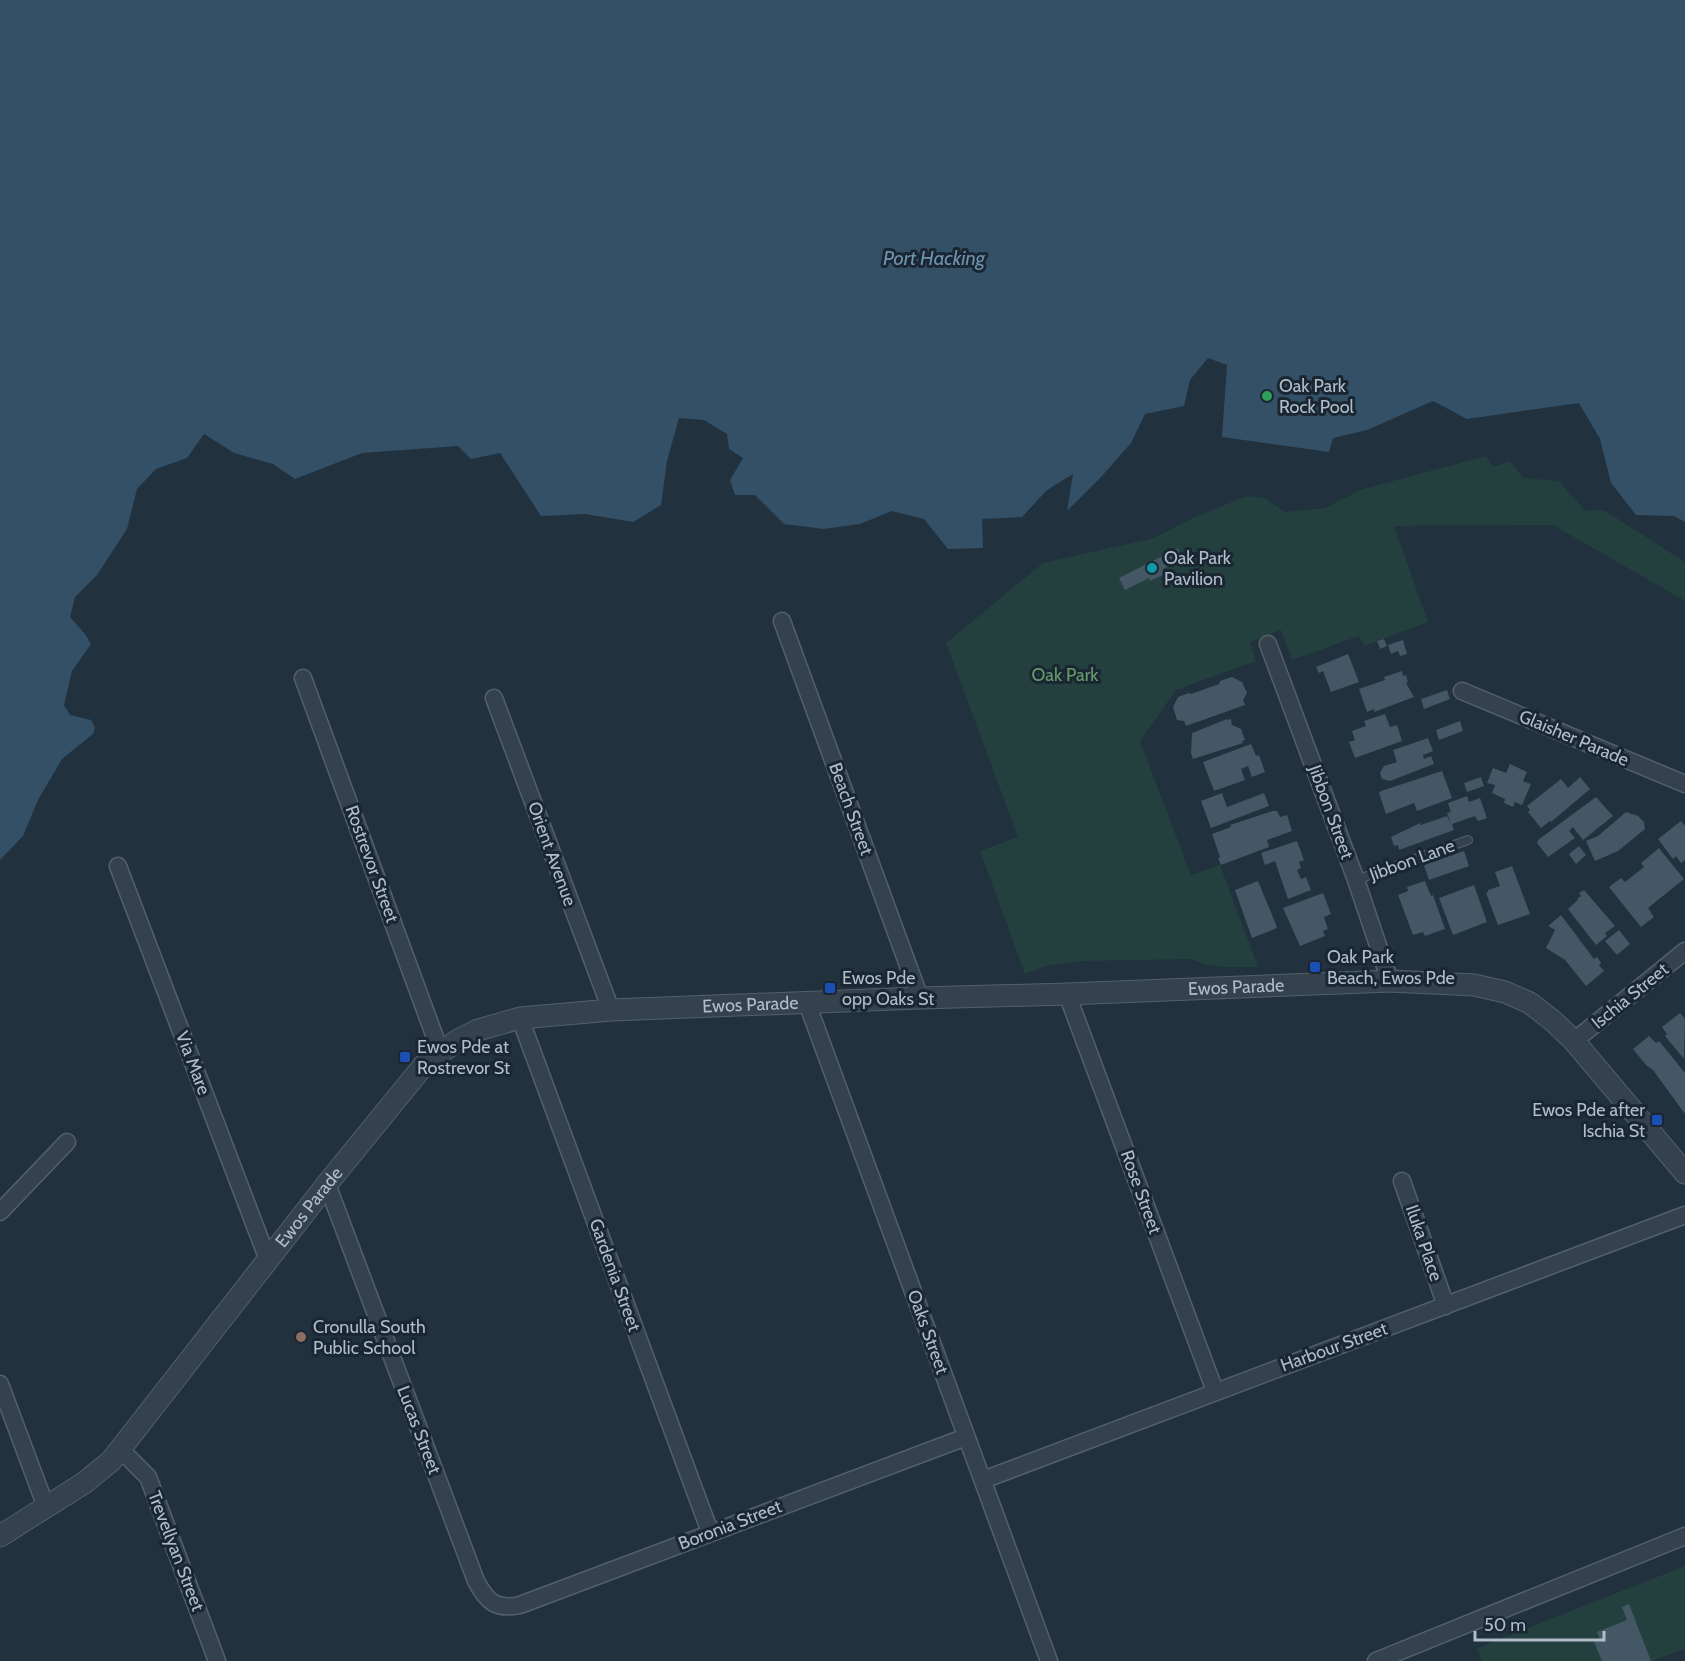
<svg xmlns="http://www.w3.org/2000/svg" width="1685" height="1661" font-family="Cabin,sans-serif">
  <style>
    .green { fill: #233f3e }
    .water { fill: #335067 }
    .building { fill: #445764 }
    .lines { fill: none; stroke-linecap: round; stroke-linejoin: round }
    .service-casing { stroke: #53606c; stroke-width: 10 }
    .minor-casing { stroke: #53606c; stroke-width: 19 }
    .tertiary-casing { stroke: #53606c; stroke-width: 23 }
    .service { stroke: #35424e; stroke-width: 8 }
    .minor { stroke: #35424e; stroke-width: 16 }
    .tertiary { stroke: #35424e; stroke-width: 21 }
    .leisure-dot { fill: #2e9e5b; stroke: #1a2732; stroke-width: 2 }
    .culture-dot { fill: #0f9aa8; stroke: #1a2732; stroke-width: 2 }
    .transit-dot { fill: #1a4fb4; stroke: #1a2732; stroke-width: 2 }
    .education-dot { fill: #8d6e63; stroke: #1a2732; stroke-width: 2 }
    .labels { text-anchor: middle; stroke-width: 6; stroke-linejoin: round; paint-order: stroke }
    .poi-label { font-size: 18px; fill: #b0bdc9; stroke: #1a2732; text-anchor: start }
    .park-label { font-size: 18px; fill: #659c6a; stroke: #1a2732 }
    .street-label { font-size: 18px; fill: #b0bdc9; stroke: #1a2732 }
    .water-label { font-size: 20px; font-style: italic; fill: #6e93b0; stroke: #1a2732 }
  </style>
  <rect width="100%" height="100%" fill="#21313e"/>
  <path class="green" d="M1486,456L1493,467L1510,461L1523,478L1559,481L1586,511L1604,510L1685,562V601L1553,525L1394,526L1428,622L1364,646L1359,636L1292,660L1281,630L1250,642L1256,661L1176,690L1140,741L1191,875L1220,865L1258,967C1235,967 1212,970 1191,959L1083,961L1049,965L1025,974L980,851L1018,837L946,643L1043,563L1154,538L1195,517L1247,496L1264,498L1285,512L1325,508L1363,489Z
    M1685,1566V1649L1653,1661H1482L1477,1648Z"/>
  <path class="water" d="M0,0H1685V522L1674,516L1636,515L1611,483L1600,439L1579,403L1467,419L1433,401L1367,430L1333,438L1329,452L1222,437L1227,365L1208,358L1190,380L1184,406L1145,414L1131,443L1102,476L1067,511L1073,474L1047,490L1022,517L982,519L983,548L948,549L924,519L892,511L860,524L824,529L784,524L755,495H735L730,480L743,458L729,449L727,434L704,420L679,418L667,461L661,505L633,522L585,514L541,516L500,453L471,459L458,446L362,453L295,479L273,464L234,453L204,434L187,458L156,469L137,489L127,529L97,575L75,597L70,617L85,634L91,644L72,671L64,705L70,715L91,720L95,728L93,734L62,759L38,800L23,836L0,860Z"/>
  <path class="building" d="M1178,548L1183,558L1163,569L1165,574L1150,581L1149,578L1125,590L1119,578Z
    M1384,639L1387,646L1380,649L1377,641Z
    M1403,640L1407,654L1400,656L1398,651L1391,654L1388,645Z
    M1348,654L1359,682L1331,692L1323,671L1319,673L1316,667Z
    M1402,671L1403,676L1406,675L1408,682L1406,683L1414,697L1374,712V709L1367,712L1359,689L1385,680L1384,677Z
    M1232,677L1242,682L1247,693L1243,700L1245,705L1186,726L1184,721L1177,720L1173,707L1178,697L1189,693L1191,694L1219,684L1220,681Z
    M1447,690L1450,699L1424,709L1421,699Z
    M1385,714L1390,727L1397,725L1402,741L1355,758L1349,742L1355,740L1352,731L1366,726L1364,721Z
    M1227,719V720L1231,719L1232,725L1241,729L1245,740L1242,741L1243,743L1193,759L1191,753L1192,733Z
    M1460,721L1463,731L1439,740L1436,730Z
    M1428,738L1433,751L1423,755L1424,759L1431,756L1434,764L1390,781L1382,779L1380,773L1384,766L1397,762L1393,750Z
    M1251,744L1256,756L1259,755L1265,772L1252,777L1248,766L1241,769L1245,780L1214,791L1203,762Z
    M1510,764L1527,772L1523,781L1531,784L1522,805L1515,802L1513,807L1504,803L1505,799L1492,793L1495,785L1487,783L1493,768L1506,773Z
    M1442,771L1452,798L1417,811L1414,803L1386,814L1379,793L1381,791Z
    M1481,777L1484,786L1467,792L1464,783Z
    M1580,777L1590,789L1551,822L1550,821L1541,828L1528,812L1530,810L1527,806L1561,779L1568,788Z
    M1222,793L1227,807L1264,793L1269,806L1211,828L1201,801Z
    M1467,796L1469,802L1480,798L1487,818L1478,821L1475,816L1452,824L1454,830L1399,850L1398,845L1394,846L1391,837L1416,825L1420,823L1421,825L1447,816L1451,824L1447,813L1451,812L1448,803Z
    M1596,797L1613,816L1583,840L1573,827L1569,831L1575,838L1548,857L1537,843L1538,840Z
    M1273,811H1277L1280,817L1287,815L1292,831L1267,840L1269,847L1221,865L1218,858L1220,857L1212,834L1231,827L1230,825Z
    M1626,812L1638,816L1644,822L1645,829L1618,851L1595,861L1586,841L1598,836Z
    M1681,821L1685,826V860L1681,863L1676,856L1673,859L1658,839Z
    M1297,841L1304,860L1299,862L1301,868L1297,870L1301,879L1306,877L1311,890L1288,899L1275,861L1265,865L1261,853Z
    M1579,846L1586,855L1576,864L1569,854Z
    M1659,848L1684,879L1648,908L1654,917L1641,927L1609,887L1621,878L1625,882L1644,867L1641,863Z
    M1464,851L1469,866L1429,880L1424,865Z
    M1512,866L1530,914L1498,925L1486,893L1488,892V890L1500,886L1495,872Z
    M1258,881L1277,927L1275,929L1252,938L1235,890Z
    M1425,881L1431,896L1433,895L1445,929L1425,936L1423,932L1413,935L1398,895L1408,891L1407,887Z
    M1474,885L1487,922L1453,935L1439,898Z
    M1584,890L1615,926L1605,933L1607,936L1596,945L1568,909L1578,900L1577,899L1581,896L1579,893Z
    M1323,893L1331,914L1324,917L1328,929L1323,931L1325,936L1300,946L1283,908Z
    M1561,915L1594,959L1597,957L1601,963L1599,965L1604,971L1586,986L1565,960L1546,948L1555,930L1548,926Z
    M1619,930L1630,944L1617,955L1605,941Z
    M1680,1013L1685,1019L1684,1059L1665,1036L1667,1034L1662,1027Z
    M1649,1036L1656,1043L1659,1041L1685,1073V1114L1653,1070L1646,1065L1633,1049Z
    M1629,1604L1651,1661H1602L1594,1642L1600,1639L1597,1632L1627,1620L1622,1607Z"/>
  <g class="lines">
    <defs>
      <path id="service" d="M1356,880L1468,840"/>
      <path id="minor" d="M782,621L920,998
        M1268,644L1356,880L1390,981
        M303,678L440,1051
        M1462,691L1685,784
        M494,698L611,1010
        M118,866L268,1260
        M1067,994L1215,1391
        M807,1003L1049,1661
        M520,1018L710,1532
        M1574,1041L1685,951
        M1402,1181L1446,1306
        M327,1184L476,1581C487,1602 496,1610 520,1605L966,1437
        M0,1212L67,1142
        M0,1384L46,1507
        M121,1450L148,1477L217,1661
        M983,1480L1685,1215
        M1376,1661L1685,1536"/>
      <g id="tertiary">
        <path id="s1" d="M0,1536L84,1483L111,1461L327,1184L424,1065L458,1040L478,1030L520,1018L611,1010L920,998L1067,994L1390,981L1474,985L1505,992L1530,1003L1553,1021L1574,1041L1685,1173"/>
      </g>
    </defs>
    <use href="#service" class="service-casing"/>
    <use href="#minor" class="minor-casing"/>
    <use href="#tertiary" class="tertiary-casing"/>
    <use href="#service" class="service"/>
    <use href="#minor" class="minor"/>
    <use href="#tertiary" class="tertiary"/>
  </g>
  <circle class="leisure-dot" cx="1267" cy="396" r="6"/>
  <circle class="culture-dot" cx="1152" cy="568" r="6"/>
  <g class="transit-dot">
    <rect x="1309" y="961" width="12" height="12" rx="3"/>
    <rect x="824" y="982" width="12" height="12" rx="3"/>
    <rect x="399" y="1051" width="12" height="12" rx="3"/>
    <rect x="1651" y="1114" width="12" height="12" rx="3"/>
  </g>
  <circle class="education-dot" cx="301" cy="1337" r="6"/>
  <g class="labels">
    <g class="poi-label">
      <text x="1279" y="392">Oak Park<tspan x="1279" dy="21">Rock Pool</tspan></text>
      <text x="1164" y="564">Oak Park<tspan x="1164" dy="21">Pavilion</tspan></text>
      <text x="1327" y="963">Oak Park<tspan x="1327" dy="21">Beach, Ewos Pde</tspan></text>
      <text x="842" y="984">Ewos Pde<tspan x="842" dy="21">opp Oaks St</tspan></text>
      <text x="417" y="1053">Ewos Pde at<tspan x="417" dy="21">Rostrevor St</tspan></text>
      <text x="1645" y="1116" text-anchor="end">Ewos Pde after<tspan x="1645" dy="21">Ischia St</tspan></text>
      <text x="313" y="1333">Cronulla South<tspan x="313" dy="21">Public School</tspan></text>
    </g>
    <g class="park-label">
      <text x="1065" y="681">Oak Park</text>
    </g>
    <g class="street-label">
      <text transform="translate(1574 738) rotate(23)" y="6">Glaisher Parade</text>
      <text transform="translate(851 809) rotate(70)" y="6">Beach Street</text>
      <text transform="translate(1331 812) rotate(70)" y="6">Jibbon Street</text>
      <text transform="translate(552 854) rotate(70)" y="6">Orient Avenue</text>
      <text transform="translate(1412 860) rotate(-20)" y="6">Jibbon Lane</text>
      <text transform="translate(372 864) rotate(70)" y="6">Rostrevor Street</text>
      <text dy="6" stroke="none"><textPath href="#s1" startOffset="1464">Ewos Parade</textPath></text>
      <text transform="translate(1630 996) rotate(-39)" y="6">Ischia Street</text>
      <text dy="6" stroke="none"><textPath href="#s1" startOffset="978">Ewos Parade</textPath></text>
      <text transform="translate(193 1063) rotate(69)" y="6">Via Mare</text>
      <text transform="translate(1141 1192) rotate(70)" y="6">Rose Street</text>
      <text dy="6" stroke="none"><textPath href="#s1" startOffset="456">Ewos Parade</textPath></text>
      <text transform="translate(1424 1243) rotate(71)" y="6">Iluka Place</text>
      <text transform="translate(615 1275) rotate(70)" y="6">Gardenia Street</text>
      <text transform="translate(928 1332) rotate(70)" y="6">Oaks Street</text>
      <text transform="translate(1334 1347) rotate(-20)" y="6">Harbour Street</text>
      <text transform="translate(419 1430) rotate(69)" y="6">Lucas Street</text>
      <text transform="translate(730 1525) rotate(-21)" y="6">Boronia Street</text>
      <text transform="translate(176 1551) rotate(69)" y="6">Trevellyan Street</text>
    </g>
    <g class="water-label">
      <text x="934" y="265">Port Hacking</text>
    </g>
  </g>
  <path d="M1475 1631v9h129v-9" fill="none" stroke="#b0bdc9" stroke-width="3"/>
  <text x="1484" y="1631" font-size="18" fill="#b0bdc9" stroke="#1a2732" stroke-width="4.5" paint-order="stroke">50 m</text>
</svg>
